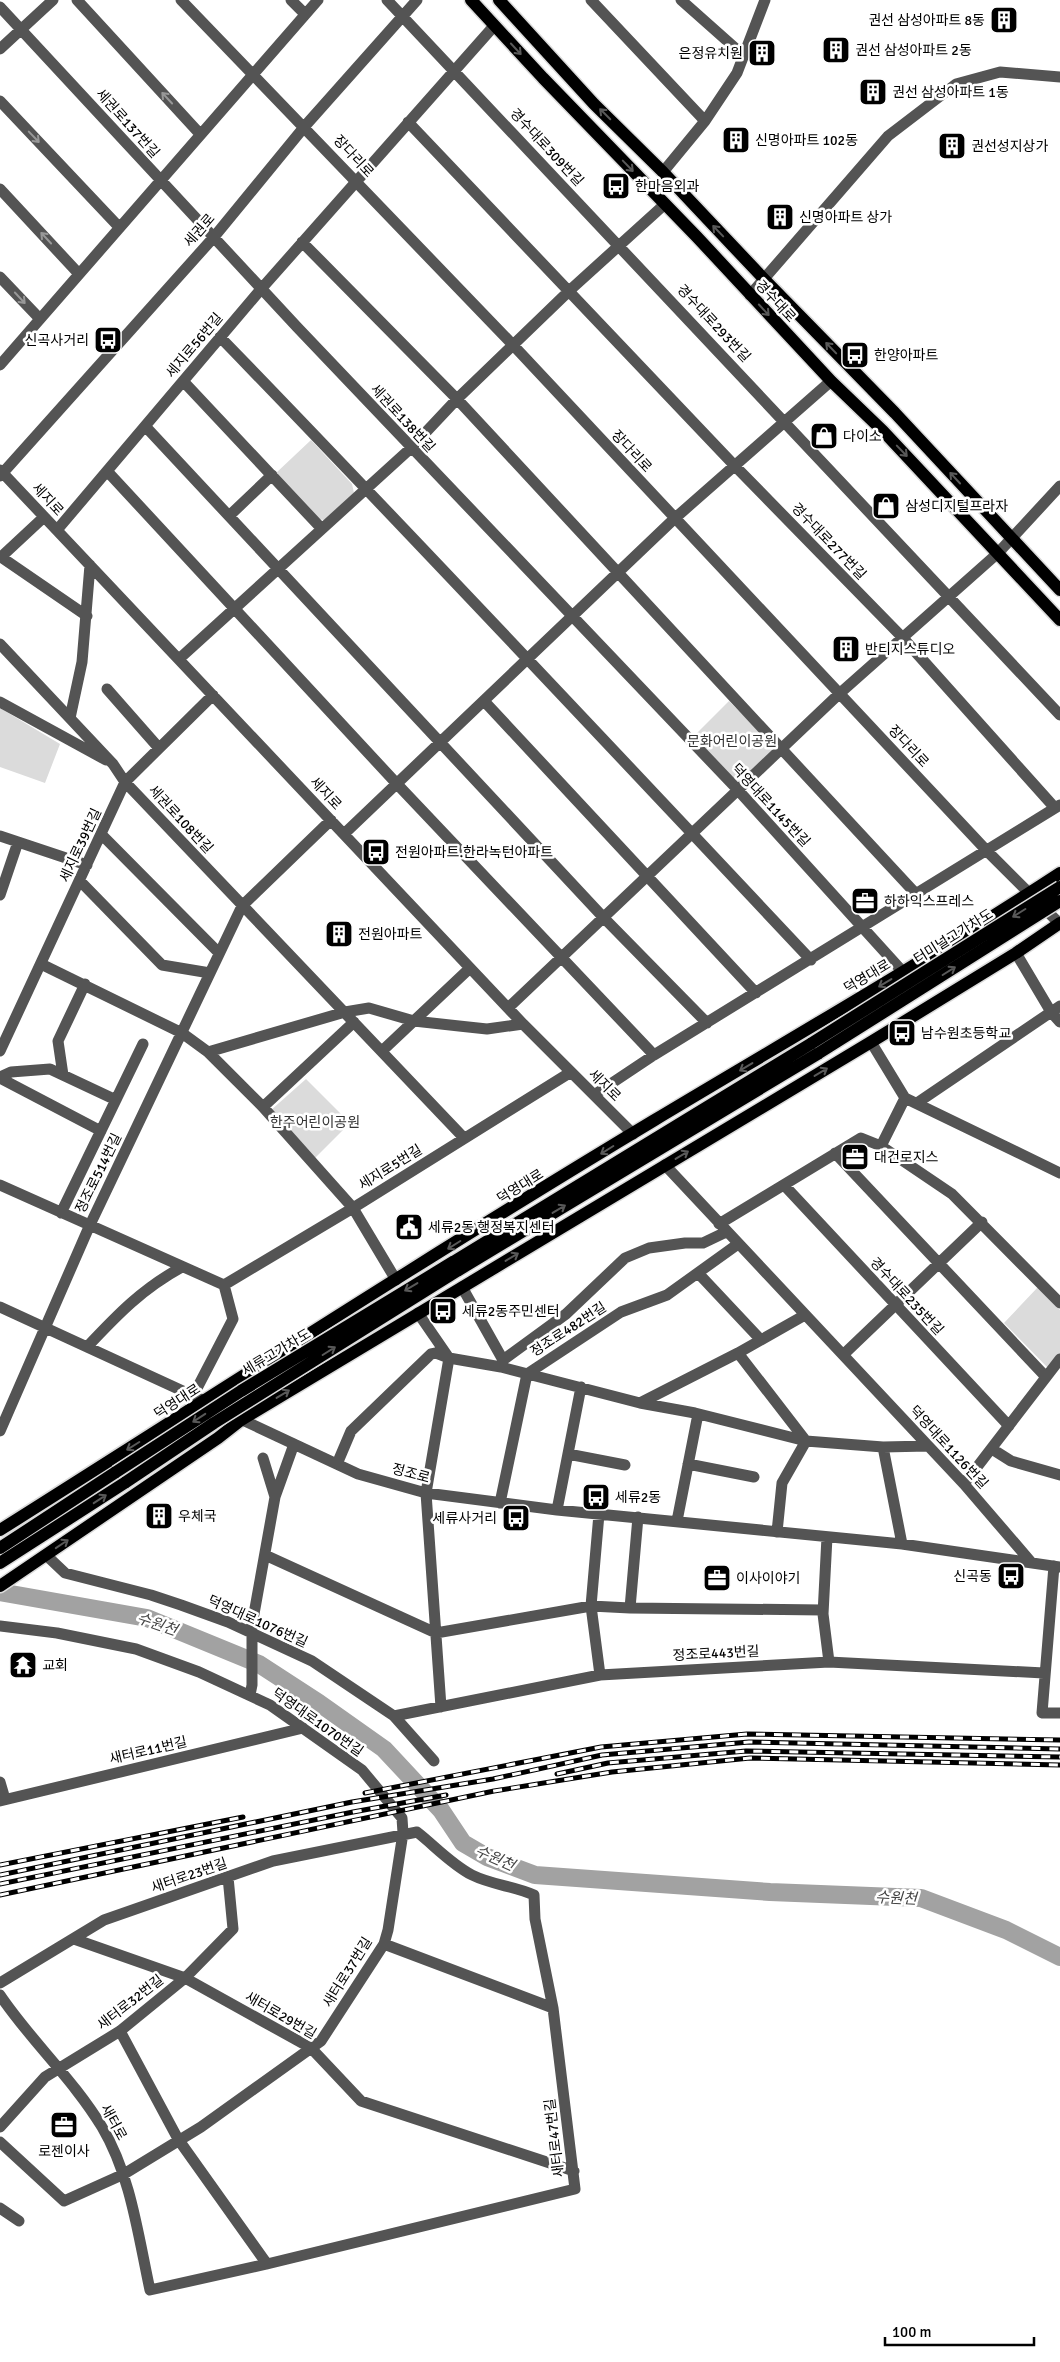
<svg xmlns="http://www.w3.org/2000/svg" width="1060" height="2362" font-family="Signika,'Noto Sans KR',sans-serif">
  <style>
    .green { fill: #dbdbdb }
    .lines { fill: none; stroke-linecap: round; stroke-linejoin: round }
    .river { stroke: #a2a2a2; stroke-width: 18 }
    .major-casing { stroke: #dbdbdb; stroke-width: 15 }
    .minor { stroke: #545454; stroke-width: 11 }
    .major { stroke: #000; stroke-width: 12 }
    .rail-casing { stroke: #000; stroke-width: 5 }
    .rail { stroke: #fff; stroke-width: 3; stroke-dasharray: 9; stroke-linecap: butt }
    .major-bridge-casing { stroke: #dbdbdb; stroke-width: 15; stroke-linecap: butt }
    .major-bridge { stroke: #000; stroke-width: 12 }
    .oneway { stroke: #595959 }
    .oneway2 { stroke: #989898 }
    .labels { text-anchor: middle; stroke-width: 5; stroke-linejoin: round; paint-order: stroke }
    .poi-label { font-size: 14px; fill: #000; stroke: #fff; text-anchor: start }
    .street-label { font-size: 14px; fill: #000; stroke: #fff }
    .park-label { font-size: 14px; fill: #323232; stroke: #fff }
    .water-label { font-size: 15px; font-style: italic; fill: #434343; stroke: #fff }
  </style>
  <rect width="100%" height="100%" fill="#fff"/>
  <path class="green" d="M311,440L352,484L354,493L324,520L318,519L276,473Z
    M729,701L772,745V752L743,780L736,781L693,737Z
    M0,708L60,744L45,783L0,767Z
    M306,1079L350,1123L314,1159L270,1111Z
    M1038,1287L1060,1310V1353L1049,1369L1004,1323Z"/>
  <g class="lines">
    <path class="river" d="M0,1592L147,1618L259,1664L319,1703L384,1749L441,1810L463,1843L487,1857L535,1875L770,1892L921,1898L1006,1930L1060,1957"/>
    <defs>
      <path id="major" d="M471,0L543,78L697,237L831,381L883,431L1060,620
        M499,0L594,104L663,172L764,279L895,413L1060,590
        M453,1262L812,1043
        M457,1271L819,1053
        M0,1530C217,1393 433,1253 653,1121C790,1039 927,960 1060,873
        M0,1548L116,1472
        M0,1563L126,1482
        M0,1586L218,1438L241,1420L871,1042L1016,953L1060,923"/>
    </defs>
    <use href="#major" class="major-casing"/>
    <path class="minor" d="M77,0L200,134
      M181,0L513,345L987,851L1060,924
      M291,0L305,14
      M387,0L1060,715
      M591,0L705,121
      M681,0L743,55
      M0,7L297,327L737,789L903,972
      M0,49L53,0
      M0,101L119,227
      M408,122L734,465L903,638L1055,808
      M663,172L705,121L737,73L765,0
      M0,189L79,274
      M302,242L457,399L917,895
      M0,277L40,319
      M750,295L888,136L956,84L1000,72L1060,77
      M220,337C419,542 615,752 811,960
      M0,365L318,0
      M183,381L322,529
      M145,426L603,917L707,1023
      M0,470L523,1024L633,1134
      M107,471L397,784L654,1055
      M0,476L214,237L305,126L417,0
      M229,516L272,475
      M44,517L1,557L87,616
      M57,530L262,288L494,26
      M0,644L113,764L125,782L464,1138
      M179,659L411,448L457,399L569,291L665,204
      M107,689L158,747
      M484,701L756,993
      M0,702L106,760
      M70,718L82,662L90,565
      M101,834L219,953
      M344,834L674,519L831,381
      M0,836L87,865
      M80,881L162,965L210,973
      M0,895L18,842
      M1016,953L1051,1012L1060,1022
      M41,964L182,1033L208,1052L263,1107L353,1208L396,1280
      M508,1008L839,694L998,553L1060,486
      M871,1042L905,1098L1060,1173
      M0,1051L125,782L213,695
      M382,1051L470,968
      M208,1052L345,1012L369,1008L414,1021L459,1026L487,1029L523,1024
      M63,1075L58,1041L85,984
      M0,1077L11,1072L50,1069L116,1100
      M0,1078L101,1131
      M594,1095L654,1055L1060,805
      M917,1103L1060,1006
      M263,1107L354,1022
      M881,1146L952,1194L1060,1303
      M835,1153L1046,1377
      M665,1165L964,1484L1031,1562
      M0,1185L224,1285L353,1208L571,1072
      M784,1185L1009,1426
      M61,1213L143,1044
      M719,1224L861,1138L881,1146L905,1098
      M698,1273L761,1340
      M462,1287L503,1360
      M0,1307L211,1404
      M418,1313L449,1358L501,1367L640,1403L695,1413L806,1441L883,1447L928,1446
      M87,1347C118,1314 142,1289 182,1267
      M738,1353L806,1441L782,1483L777,1532
      M843,1355L982,1222
      M501,1367L503,1360L566,1314L625,1258L649,1248L685,1243H703L726,1232
      M193,1396L233,1319L224,1285
      M640,1403L738,1353L805,1315
      M234,1416L358,1474L426,1493L557,1510L902,1544L1060,1567
      M0,1431L89,1227L242,906L331,820
      M883,1447L902,1544
      M992,1449L1011,1461L1060,1475
      M568,1454L625,1465
      M263,1458L275,1497
      M337,1464L351,1431L431,1354L436,1353L449,1358L426,1493L441,1707
      M688,1464L754,1477
      M964,1484L1060,1359
      M500,1503L527,1374L621,1312L667,1295L738,1244
      M557,1510L581,1387
      M599,1514L591,1606L600,1675
      M677,1521L698,1414
      M827,1537L823,1614L829,1662
      M46,1555L65,1573L151,1595L181,1605L228,1622L312,1661L394,1716L434,1761
      M265,1555L436,1633L591,1606L630,1608L638,1517
      M1054,1566L1042,1713H1060
      M630,1608L823,1610
      M0,1626L57,1633L136,1649L199,1672L270,1705L362,1770L402,1818L403,1833L388,1930L384,1944L321,2041L201,2127L124,2174L64,2201L0,2142
      M250,1695L252,1685V1625L275,1497L294,1444
      M394,1716L600,1675L829,1662L1044,1673
      M0,1782L5,1799
      M0,1801L303,1728
      M74,1939L185,1978L311,2048L361,2101L574,2171
      M0,1983L104,1920L273,1861L417,1832C435,1846 451,1864 472,1875C492,1885 514,1886 534,1895L535,1919L553,2008
      M0,1995C31,2041 73,2079 102,2127C131,2176 138,2235 150,2290L267,2264L575,2189L553,2008L384,1944
      M120,2031L178,2139L267,2264
      M0,2127L45,2077L120,2031L185,1978L233,1929L228,1877
      M0,2208L19,2221"/>
    <use href="#major" class="major"/>
    <defs>
      <path id="rail" d="M557,1774L608,1763L746,1751L1060,1757
        M365,1793L601,1747L747,1734L1060,1740
        M0,1865L243,1817
        M0,1875L352,1802L493,1779L602,1755L749,1742L1060,1749
        M0,1884L353,1812L446,1795
        M0,1895L494,1791L612,1772L750,1758L1060,1765"/>
    </defs>
    <use href="#rail" class="rail-casing"/>
    <use href="#rail" class="rail"/>
    <defs>
      <path id="major-bridge" d="M812,1043L1060,887
        M819,1053L1060,901
        M116,1472L241,1391L453,1262
        M126,1482L214,1423L457,1271"/>
    </defs>
    <use href="#major-bridge" class="major-bridge-casing"/>
    <use href="#major-bridge" class="major-bridge"/>
  </g>
  <defs><path id="oneway-shaft" d="M-6 0H5M1.5-3L5.5 0L1.5 3" fill="none" stroke-width="1.6" stroke-linecap="round" stroke-linejoin="round" transform="scale(1.25)"/></defs>
  <g class="oneway">
    <use href="#oneway-shaft" transform="translate(516 49) rotate(47)"/>
    <use href="#oneway-shaft" transform="translate(605 114) rotate(-135)"/>
    <use href="#oneway-shaft" transform="translate(628 166) rotate(46)"/>
    <use href="#oneway-shaft" transform="translate(718 231) rotate(-134)"/>
    <use href="#oneway-shaft" transform="translate(764 310) rotate(47)"/>
    <use href="#oneway-shaft" transform="translate(831 348) rotate(-134)"/>
    <use href="#oneway-shaft" transform="translate(902 451) rotate(46)"/>
    <use href="#oneway-shaft" transform="translate(955 478) rotate(-133)"/>
    <use href="#oneway-shaft" transform="translate(1019 913) rotate(148)"/>
    <use href="#oneway-shaft" transform="translate(949 971) rotate(-32)"/>
    <use href="#oneway-shaft" transform="translate(885 983) rotate(149)"/>
    <use href="#oneway-shaft" transform="translate(746 1067) rotate(149)"/>
    <use href="#oneway-shaft" transform="translate(821 1072) rotate(-31)"/>
    <use href="#oneway-shaft" transform="translate(607 1150) rotate(148)"/>
    <use href="#oneway-shaft" transform="translate(682 1155) rotate(-31)"/>
    <use href="#oneway-shaft" transform="translate(559 1209) rotate(-31)"/>
    <use href="#oneway-shaft" transform="translate(454 1245) rotate(148)"/>
    <use href="#oneway-shaft" transform="translate(512 1257) rotate(-31)"/>
    <use href="#oneway-shaft" transform="translate(411 1287) rotate(149)"/>
    <use href="#oneway-shaft" transform="translate(329 1351) rotate(-32)"/>
    <use href="#oneway-shaft" transform="translate(283 1394) rotate(-31)"/>
    <use href="#oneway-shaft" transform="translate(199 1418) rotate(147)"/>
    <use href="#oneway-shaft" transform="translate(133 1446) rotate(148)"/>
    <use href="#oneway-shaft" transform="translate(100 1499) rotate(-33)"/>
    <use href="#oneway-shaft" transform="translate(62 1544) rotate(-34)"/>
  </g>
  <g class="oneway2">
    <use href="#oneway-shaft" transform="translate(167 98) rotate(-133)"/>
    <use href="#oneway-shaft" transform="translate(34 137) rotate(46)"/>
    <use href="#oneway-shaft" transform="translate(46 238) rotate(-133)"/>
    <use href="#oneway-shaft" transform="translate(20 298) rotate(47)"/>
  </g>
  <defs>
    <symbol id="building-square" viewBox="-11 -11 22 22"><rect x="-9" y="-9" width="18" height="18" rx="4" fill="#000" stroke="#fff"/><path d="M-4-6H4V6H1V3H-1V6H-4ZM-2.5-4.3h1.7v1.8h-1.7ZM.8-4.3h1.7v1.8H.8ZM-2.5-1h1.7V.8h-1.7ZM.8-1h1.7V.8H.8Z" fill="#fff"/></symbol>
    <symbol id="bus-square" viewBox="-11 -11 22 22"><rect x="-9" y="-9" width="18" height="18" rx="4" fill="#000" stroke="#fff"/><path d="M-5-6H5V4H4V6H2V4H-2V6H-4V4H-5ZM-3.5-4V0h7V-4ZM-3.5 1.2v1.5H-2V1.2ZM2 1.2v1.5H3.5V1.2Z" fill="#fff"/></symbol>
    <symbol id="shop-square" viewBox="-11 -11 22 22"><rect x="-9" y="-9" width="18" height="18" rx="4" fill="#000" stroke="#fff"/><path d="M-5-2.5h2.3a2.7 3.5 0 0 1 5.4 0H5L5.5 6h-11ZM-1.5-2.5h3a1.5 2.3 0 0 0-3 0Z" fill="#fff"/></symbol>
    <symbol id="office-square" viewBox="-11 -11 22 22"><rect x="-9" y="-9" width="18" height="18" rx="4" fill="#000" stroke="#fff"/><path d="M-6-3h4V-5.5h4V-3h4V5H-6ZM-1-4.5V-3h2v-1.5ZM-6 0V1H6V0Z" fill="#fff"/></symbol>
    <symbol id="civic-square" viewBox="-11 -11 22 22"><rect x="-9" y="-9" width="18" height="18" rx="4" fill="#000" stroke="#fff"/><path d="M-.6-6.5H3V-4.5H.6V-3L4-1V1h2V6H-6V1h2V-1L-.6-3ZM-1.2 2.5V6h2.4V2.5Z" fill="#fff"/></symbol>
    <symbol id="temple-square" viewBox="-11 -11 22 22"><rect x="-9" y="-9" width="18" height="18" rx="4" fill="#000" stroke="#fff"/><path d="M0-6L5-2H3V0L6.5 2.5H4V6H1.5V3h-3V6H-4V2.5H-6.5L-3 0V-2H-5Z" fill="#fff"/></symbol>
  </defs>
  <g fill-rule="evenodd">
    <use href="#building-square" x="988" y="4" width="32" height="32"/>
    <use href="#building-square" x="820" y="34" width="32" height="32"/>
    <use href="#building-square" x="746" y="37" width="32" height="32"/>
    <use href="#building-square" x="857" y="76" width="32" height="32"/>
    <use href="#building-square" x="720" y="124" width="32" height="32"/>
    <use href="#building-square" x="936" y="130" width="32" height="32"/>
    <use href="#bus-square" x="600" y="170" width="32" height="32"/>
    <use href="#building-square" x="764" y="201" width="32" height="32"/>
    <use href="#bus-square" x="92" y="324" width="32" height="32"/>
    <use href="#bus-square" x="839" y="339" width="32" height="32"/>
    <use href="#shop-square" x="808" y="420" width="32" height="32"/>
    <use href="#shop-square" x="870" y="490" width="32" height="32"/>
    <use href="#building-square" x="830" y="633" width="32" height="32"/>
    <use href="#bus-square" x="360" y="836" width="32" height="32"/>
    <use href="#office-square" x="849" y="885" width="32" height="32"/>
    <use href="#building-square" x="323" y="918" width="32" height="32"/>
    <use href="#bus-square" x="886" y="1017" width="32" height="32"/>
    <use href="#office-square" x="839" y="1141" width="32" height="32"/>
    <use href="#civic-square" x="393" y="1211" width="32" height="32"/>
    <use href="#bus-square" x="427" y="1295" width="32" height="32"/>
    <use href="#bus-square" x="580" y="1481" width="32" height="32"/>
    <use href="#building-square" x="143" y="1500" width="32" height="32"/>
    <use href="#bus-square" x="500" y="1502" width="32" height="32"/>
    <use href="#bus-square" x="995" y="1560" width="32" height="32"/>
    <use href="#office-square" x="701" y="1562" width="32" height="32"/>
    <use href="#temple-square" x="7" y="1649" width="32" height="32"/>
    <use href="#office-square" x="48" y="2109" width="32" height="32"/>
  </g>
  <g class="labels">
    <g class="poi-label">
      <text x="985" y="25" text-anchor="end">권선 삼성아파트 8동</text>
      <text x="855" y="55">권선 삼성아파트 2동</text>
      <text x="743" y="58" text-anchor="end">은정유치원</text>
      <text x="892" y="97">권선 삼성아파트 1동</text>
      <text x="755" y="145">신명아파트 102동</text>
      <text x="971" y="151">권선성지상가</text>
      <text x="635" y="191">한마음외과</text>
      <text x="799" y="222">신명아파트 상가</text>
      <text x="89" y="345" text-anchor="end">신곡사거리</text>
      <text x="874" y="360">한양아파트</text>
      <text x="843" y="441">다이소</text>
      <text x="905" y="511">삼성디지털프라자</text>
      <text x="865" y="654">반티지스튜디오</text>
      <text x="395" y="857">전원아파트.한라녹턴아파트</text>
      <text x="884" y="906">하하익스프레스</text>
      <text x="358" y="939">전원아파트</text>
      <text x="921" y="1038">남수원초등학교</text>
      <text x="874" y="1162">대건로지스</text>
      <text x="428" y="1232">세류2동 행정복지센터</text>
      <text x="462" y="1316">세류2동주민센터</text>
      <text x="615" y="1502">세류2동</text>
      <text x="178" y="1521">우체국</text>
      <text x="497" y="1523" text-anchor="end">세류사거리</text>
      <text x="992" y="1581" text-anchor="end">신곡동</text>
      <text x="736" y="1583">이사이야기</text>
      <text x="42" y="1670">교회</text>
      <text x="64" y="2156" text-anchor="middle">로젠이사</text>
    </g>
    <g class="street-label">
      <text transform="translate(128 123) rotate(48)" y="5">세권로137번길</text>
      <text transform="translate(547 147) rotate(47)" y="5">경수대로309번길</text>
      <text transform="translate(354 156) rotate(47)" y="5">장다리로</text>
      <text transform="translate(199 230) rotate(-49)" y="5">세권로</text>
      <text transform="translate(776 301) rotate(47)" y="5">경수대로</text>
      <text transform="translate(714 323) rotate(47)" y="5">경수대로293번길</text>
      <text transform="translate(194 345) rotate(-50)" y="5">세지로56번길</text>
      <text transform="translate(403 418) rotate(47)" y="5">세권로138번길</text>
      <text transform="translate(632 451) rotate(47)" y="5">장다리로</text>
      <text transform="translate(48 499) rotate(47)" y="5">세지로</text>
      <text transform="translate(829 541) rotate(46)" y="5">경수대로277번길</text>
      <text transform="translate(909 746) rotate(47)" y="5">장다리로</text>
      <text transform="translate(326 793) rotate(47)" y="5">세지로</text>
      <text transform="translate(771 805) rotate(47)" y="5">덕영대로1145번길</text>
      <text transform="translate(181 819) rotate(47)" y="5">세권로108번길</text>
      <text transform="translate(80 845) rotate(-65)" y="5">세지로39번길</text>
      <text transform="translate(953 936) rotate(-32)" y="5">터미널고가차도</text>
      <text transform="translate(867 976) rotate(-31)" y="5">덕영대로</text>
      <text transform="translate(605 1085) rotate(45)" y="5">세지로</text>
      <text transform="translate(390 1167) rotate(-32)" y="5">세지로5번길</text>
      <text transform="translate(98 1173) rotate(-64)" y="5">정조로514번길</text>
      <text transform="translate(520 1186) rotate(-32)" y="5">덕영대로</text>
      <text transform="translate(907 1296) rotate(47)" y="5">경수대로235번길</text>
      <text transform="translate(568 1329) rotate(-33)" y="5">정조로482번길</text>
      <text transform="translate(276 1352) rotate(-31)" y="5">세류고가차도</text>
      <text transform="translate(177 1401) rotate(-33)" y="5">덕영대로</text>
      <text transform="translate(949 1447) rotate(47)" y="5">덕영대로1126번길</text>
      <text transform="translate(411 1473) rotate(15)" y="5">정조로</text>
      <text transform="translate(258 1621) rotate(24)" y="5">덕영대로1076번길</text>
      <text transform="translate(716 1653) rotate(-3)" y="5">정조로443번길</text>
      <text transform="translate(318 1722) rotate(35)" y="5">덕영대로1070번길</text>
      <text transform="translate(148 1750) rotate(-13)" y="5">새터로11번길</text>
      <text transform="translate(189 1875) rotate(-19)" y="5">새터로23번길</text>
      <text transform="translate(347 1972) rotate(-58)" y="5">새터로37번길</text>
      <text transform="translate(130 2002) rotate(-38)" y="5">새터로32번길</text>
      <text transform="translate(281 2015) rotate(30)" y="5">새터로29번길</text>
      <text transform="translate(114 2122) rotate(61)" y="5">새터로</text>
      <text transform="translate(554 2138) rotate(-97)" y="5">새터로47번길</text>
    </g>
    <g class="park-label">
      <text x="732" y="746">문화어린이공원</text>
      <text x="315" y="1127">한주어린이공원</text>
    </g>
    <g class="water-label">
      <text transform="translate(157 1624) rotate(19)" y="5">수원천</text>
      <text transform="translate(495 1858) rotate(24)" y="5">수원천</text>
      <text transform="translate(896 1898) rotate(3)" y="5">수원천</text>
    </g>
  </g>
  <path d="M885 2337v8h149v-8" fill="none" stroke="#000000" stroke-width="2.5"/>
  <text x="892" y="2337" font-size="15" fill="#000000" stroke="#ffffff" stroke-width="4" paint-order="stroke">100 m</text>
</svg>
